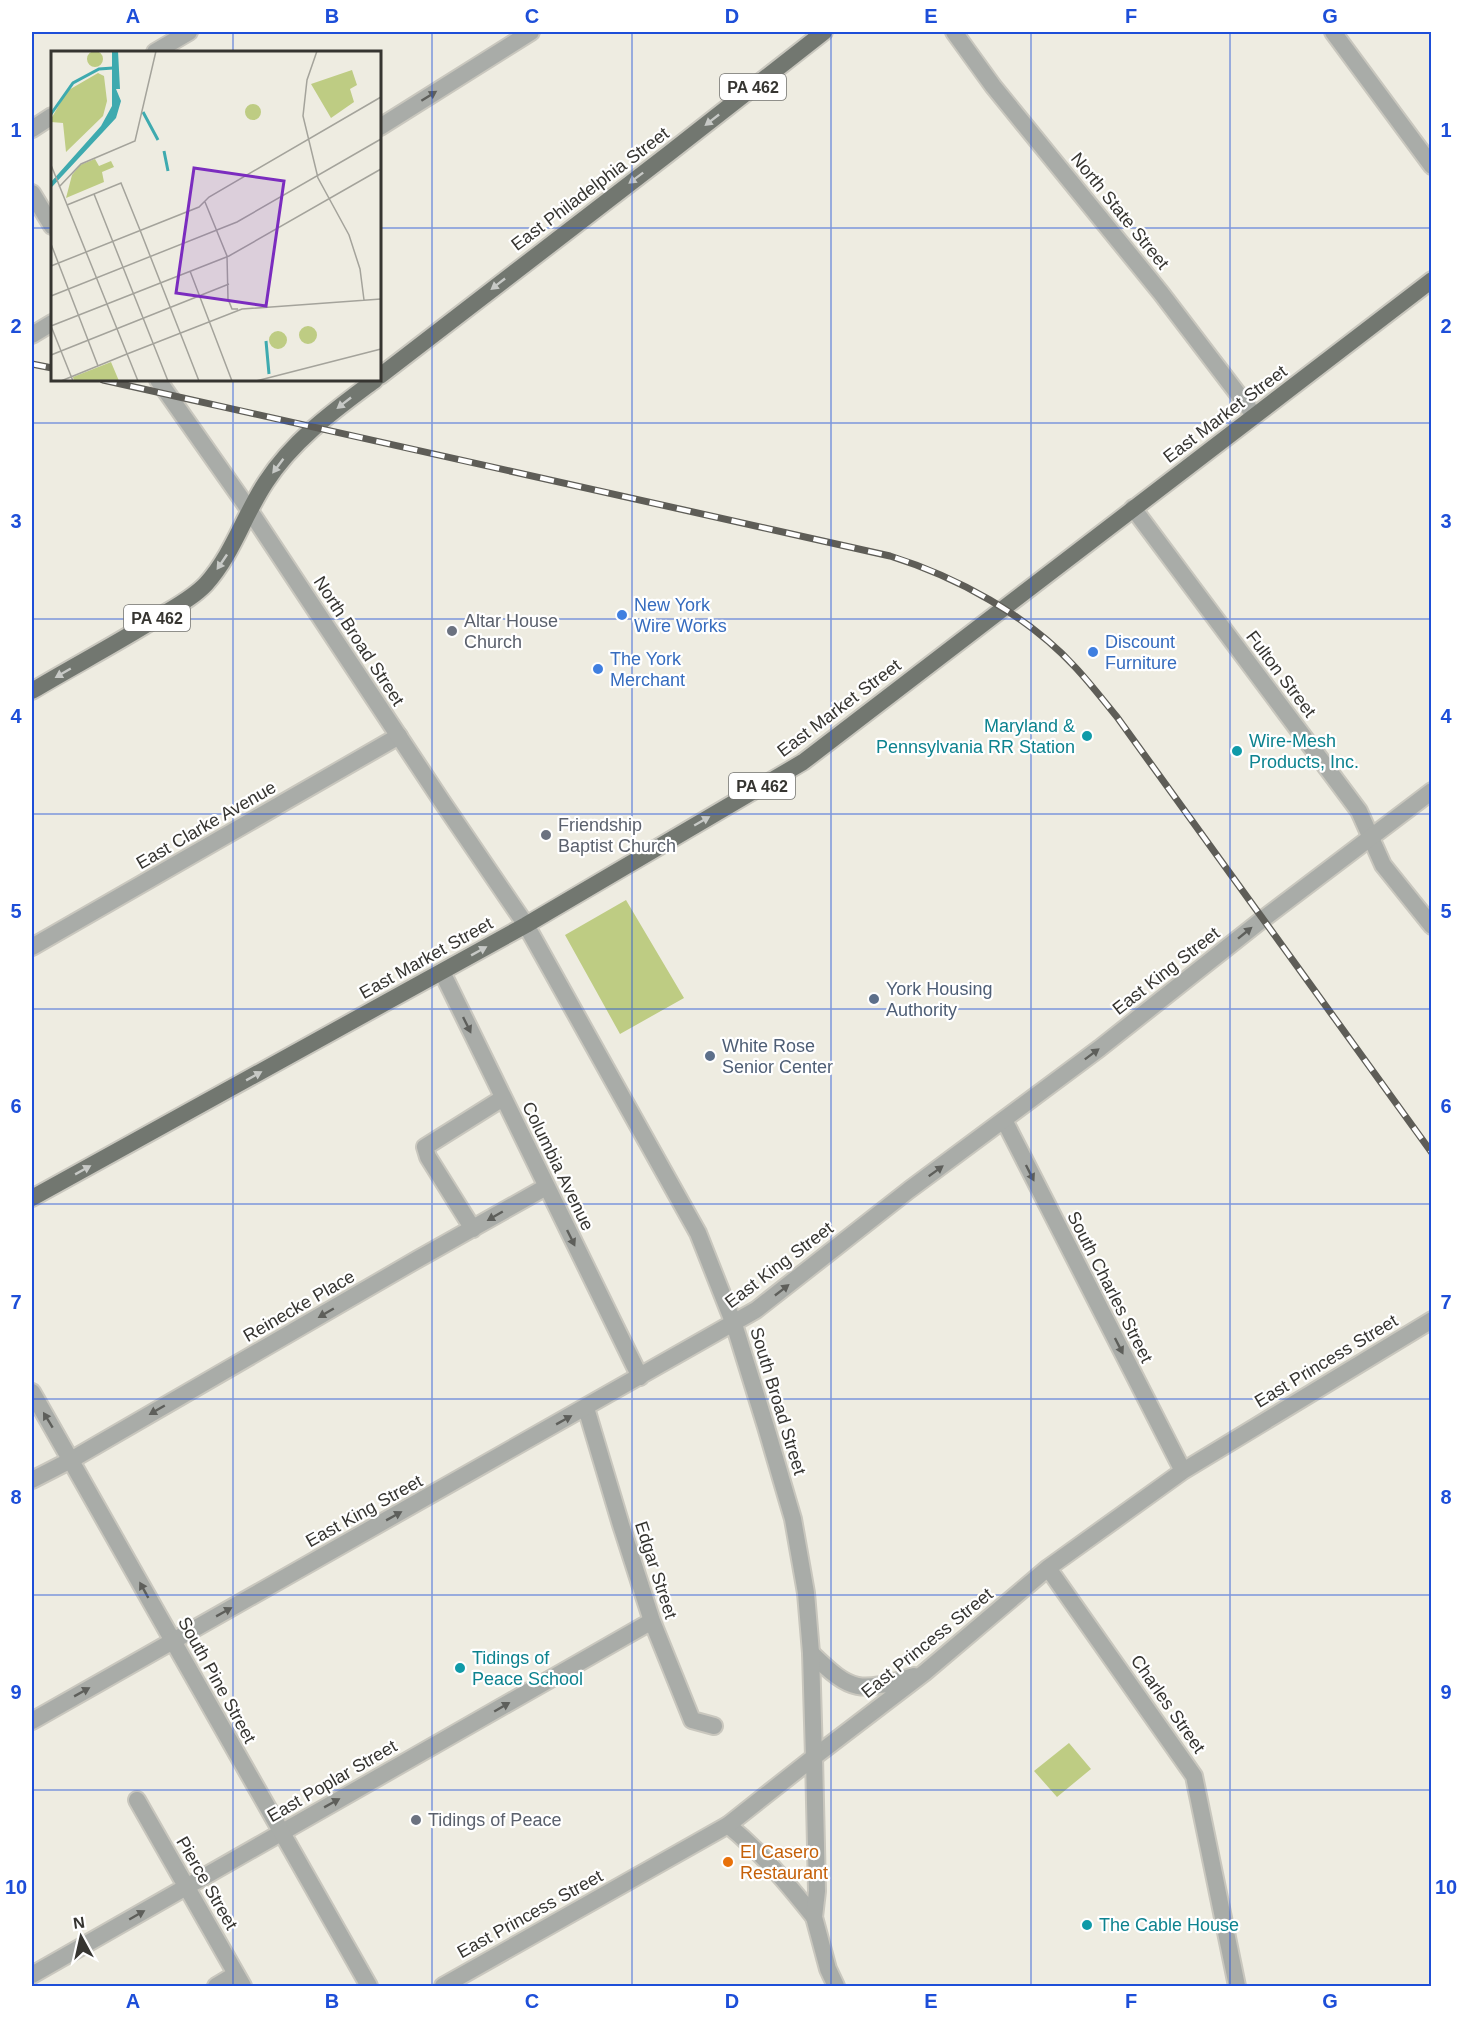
<svg xmlns="http://www.w3.org/2000/svg" width="1463" height="2018" font-family="Arial,sans-serif">
  <style>
    .green { fill: #becc83 }
    .lines { fill: none; stroke-linecap: round; stroke-linejoin: round }
    .minor-casing { stroke: #c9c7be; stroke-width: 20 }
    .tertiary-casing { stroke: #c9c7be; stroke-width: 20 }
    .primary-casing { stroke: #c9c7be; stroke-width: 20 }
    .minor { stroke: #a9aca8; stroke-width: 16 }
    .tertiary { stroke: #a9aca8; stroke-width: 16 }
    .primary { stroke: #727770; stroke-width: 16 }
    .rail-casing { stroke: #5e5d57; stroke-width: 7 }
    .rail { stroke: #fff; stroke-width: 4.5; stroke-dasharray: 14; stroke-linecap: butt }
    .oneway { fill: #5e5f5b }
    .oneway2 { fill: #c7c9c6 }
    .grid { fill: none; stroke: #1d4ed8; stroke-width: 1.5; stroke-opacity: 0.55 }
    .shop-dot { fill: #3f7fe0; stroke: #fff; stroke-width: 2 }
    .worship-dot { fill: #6b7280; stroke: #fff; stroke-width: 2 }
    .culture-dot { fill: #0f9aa8; stroke: #fff; stroke-width: 2 }
    .service-dot { fill: #5c6f8a; stroke: #fff; stroke-width: 2 }
    .food-dot { fill: #e8710a; stroke: #fff; stroke-width: 2 }
    .labels { text-anchor: middle; stroke-width: 4.5; stroke-linejoin: round; paint-order: stroke }
    .shield { fill: #fff; stroke: #72726f; stroke-width: 1.5 }
    .shield-label { font-size: 16px; font-weight: bold; fill: #363531 }
    .street-label { font-size: 18px; fill: #363531; stroke: #fff }
    .shop-label { font-size: 18px; fill: #366cbe; stroke: #fff; text-anchor: start }
    .worship-label { font-size: 18px; fill: #5b616d; stroke: #fff; text-anchor: start }
    .culture-label { font-size: 18px; fill: #0d838f; stroke: #fff; text-anchor: start }
    .service-label { font-size: 18px; fill: #4e5e75; stroke: #fff; text-anchor: start }
    .food-label { font-size: 18px; fill: #c56008; stroke: #fff; text-anchor: start }
    .inset-river { fill: none; stroke: #3eaaaf; stroke-width: 3 }
    .inset-road { fill: none; stroke: #a4a39b; stroke-width: 1.5 }
    .view { fill: #7b2cbf; fill-opacity: 0.15; stroke: #7b2cbf; stroke-width: 3 }
    .inset-edge { fill: none; stroke: #363531; stroke-width: 3 }
    .neatline { fill: none; stroke: #1d4ed8; stroke-width: 2 }
    .grid-label { font-size: 20px; text-anchor: middle; font-weight: bold; fill: #1d4ed8 }
  </style>
  <rect width="100%" height="100%" fill="#eeece1"/>
  <path class="green" d="M626,900L684,998L620,1034L565,935Z
    M1069,1743L1091,1769L1057,1797L1034,1771Z"/>
  <g class="lines">
    <defs>
      <path id="minor" d="M954,32L993,86L1161,293L1254,415
        M1333,32L1432,166
        M155,52L189,32
        M380,127L531,32
        M32,129L52,116
        M32,193L52,226
        M32,335L52,323
        M158,380L250,511
        M1133,508L1359,811L1383,865L1432,926
        M32,947L399,736
        M442,972L640,1377
        M1004,1120L1183,1471
        M473,1229L428,1157L425,1147L503,1098
        M32,1392L173,1641
        M586,1408L621,1525L652,1621L692,1720L714,1726
        M32,1480L71,1460L418,1259L546,1187
        M1048,1568L1194,1776L1237,1986
        M811,1653C853,1694 859,1692 914,1676
        M814,1757L924,1673L1048,1568L1183,1471L1432,1320
        M137,1800L243,1986
        M728,1825C762,1853 787,1883 814,1917
        M32,1975L652,1621
        M216,1986L236,1974"/>
      <path id="tertiary" d="M250,511L441,800L526,925L698,1233L734,1324L766,1427L793,1519L806,1593L811,1653L814,1757L817,1891L814,1917L828,1969L836,1986
        M173,1641L369,1986
        M32,1721L756,1310L909,1190L1100,1048L1263,919L1432,791
        M443,1986L728,1825L814,1757"/>
      <path id="primary" d="M380,376L667,155L824,32
        M32,691C72,667 114,645 154,620C171,609 192,599 206,584C233,554 244,515 266,482C294,439 335,410 375,380
        M32,1198L526,925L803,762L1432,280"/>
    </defs>
    <use href="#minor" class="minor-casing"/>
    <use href="#tertiary" class="tertiary-casing"/>
    <use href="#primary" class="primary-casing"/>
    <use href="#minor" class="minor"/>
    <use href="#tertiary" class="tertiary"/>
    <use href="#primary" class="primary"/>
    <defs>
      <path id="rail" d="M32,364L52,368
        M103,380L890,556C957,577 1027,615 1075,667C1090,683 1103,700 1117,717L1432,1153"/>
    </defs>
    <use href="#rail" class="rail-casing"/>
    <use href="#rail" class="rail"/>
  </g>
  <defs><path id="oneway-solid" d="M-6-.8H1V-3.2L6.5 0L1 3.2V.8H-6Z" transform="scale(1.5)"/></defs>
  <g class="oneway">
    <use href="#oneway-solid" transform="translate(429 96) rotate(-32)"/>
    <use href="#oneway-solid" transform="translate(1245 933) rotate(-39)"/>
    <use href="#oneway-solid" transform="translate(467 1025) rotate(64)"/>
    <use href="#oneway-solid" transform="translate(1092 1054) rotate(-37)"/>
    <use href="#oneway-solid" transform="translate(936 1171) rotate(-36)"/>
    <use href="#oneway-solid" transform="translate(1030 1173) rotate(63)"/>
    <use href="#oneway-solid" transform="translate(495 1216) rotate(150)"/>
    <use href="#oneway-solid" transform="translate(571 1238) rotate(64)"/>
    <use href="#oneway-solid" transform="translate(782 1290) rotate(-38)"/>
    <use href="#oneway-solid" transform="translate(326 1313) rotate(150)"/>
    <use href="#oneway-solid" transform="translate(1119 1346) rotate(63)"/>
    <use href="#oneway-solid" transform="translate(157 1410) rotate(150)"/>
    <use href="#oneway-solid" transform="translate(48 1420) rotate(-121)"/>
    <use href="#oneway-solid" transform="translate(564 1420) rotate(-29)"/>
    <use href="#oneway-solid" transform="translate(394 1516) rotate(-29)"/>
    <use href="#oneway-solid" transform="translate(144 1590) rotate(-119)"/>
    <use href="#oneway-solid" transform="translate(224 1612) rotate(-29)"/>
    <use href="#oneway-solid" transform="translate(82 1692) rotate(-29)"/>
    <use href="#oneway-solid" transform="translate(502 1707) rotate(-30)"/>
    <use href="#oneway-solid" transform="translate(332 1803) rotate(-29)"/>
    <use href="#oneway-solid" transform="translate(137 1915) rotate(-30)"/>
  </g>
  <g class="oneway2">
    <use href="#oneway-solid" transform="translate(712 120) rotate(142)"/>
    <use href="#oneway-solid" transform="translate(636 178) rotate(143)"/>
    <use href="#oneway-solid" transform="translate(498 284) rotate(142)"/>
    <use href="#oneway-solid" transform="translate(344 403) rotate(142)"/>
    <use href="#oneway-solid" transform="translate(278 466) rotate(127)"/>
    <use href="#oneway-solid" transform="translate(222 562) rotate(124)"/>
    <use href="#oneway-solid" transform="translate(63 673) rotate(150)"/>
    <use href="#oneway-solid" transform="translate(702 821) rotate(-30)"/>
    <use href="#oneway-solid" transform="translate(479 951) rotate(-29)"/>
    <use href="#oneway-solid" transform="translate(254 1076) rotate(-29)"/>
    <use href="#oneway-solid" transform="translate(83 1170) rotate(-29)"/>
  </g>
  <path class="grid" d="M233,32V52M432,32V1986M632,32V1986M831,32V1986M1031,32V1986M1230,32V1986M32,228H52M380,228H1432M233,380V1986M32,423H1432M32,619H1432M32,814H1432M32,1009H1432M32,1204H1432M32,1399H1432M32,1595H1432M32,1790H1432"/>
  <g class="shop-dot">
    <circle cx="622" cy="615" r="6"/>
    <circle cx="1093" cy="652" r="6"/>
    <circle cx="598" cy="669" r="6"/>
  </g>
  <g class="worship-dot">
    <circle cx="452" cy="631" r="6"/>
    <circle cx="546" cy="835" r="6"/>
    <circle cx="416" cy="1820" r="6"/>
  </g>
  <g class="culture-dot">
    <circle cx="1087" cy="736" r="6"/>
    <circle cx="1237" cy="751" r="6"/>
    <circle cx="460" cy="1668" r="6"/>
    <circle cx="1087" cy="1925" r="6"/>
  </g>
  <g class="service-dot">
    <circle cx="874" cy="999" r="6"/>
    <circle cx="710" cy="1056" r="6"/>
  </g>
  <circle class="food-dot" cx="728" cy="1862" r="6"/>
  <g class="labels">
    <g class="shield">
      <rect x="720" y="74" width="66" height="26" rx="4.5"/>
      <rect x="124" y="605" width="66" height="26" rx="4.5"/>
      <rect x="729" y="773" width="66" height="26" rx="4.5"/>
    </g>
    <g class="shield-label">
      <text x="753" y="93">PA 462</text>
      <text x="157" y="624">PA 462</text>
      <text x="762" y="792">PA 462</text>
    </g>
    <g class="street-label">
      <text transform="translate(590 189) rotate(-37)" y="6">East Philadelphia Street</text>
      <text transform="translate(1120 211) rotate(51)" y="6">North State Street</text>
      <text transform="translate(1225 414) rotate(-37)" y="6">East Market Street</text>
      <text transform="translate(359 641) rotate(57)" y="6">North Broad Street</text>
      <text transform="translate(1281 674) rotate(53)" y="6">Fulton Street</text>
      <text transform="translate(839 708) rotate(-37)" y="6">East Market Street</text>
      <text transform="translate(206 825) rotate(-30)" y="6">East Clarke Avenue</text>
      <text transform="translate(426 958) rotate(-29)" y="6">East Market Street</text>
      <text transform="translate(1166 971) rotate(-38)" y="6">East King Street</text>
      <text transform="translate(558 1166) rotate(64)" y="6">Columbia Avenue</text>
      <text transform="translate(779 1265) rotate(-37)" y="6">East King Street</text>
      <text transform="translate(1110 1287) rotate(63)" y="6">South Charles Street</text>
      <text transform="translate(299 1306) rotate(-30)" y="6">Reinecke Place</text>
      <text transform="translate(1326 1361) rotate(-31)" y="6">East Princess Street</text>
      <text transform="translate(778 1401) rotate(73)" y="6">South Broad Street</text>
      <text transform="translate(364 1511) rotate(-29)" y="6">East King Street</text>
      <text transform="translate(656 1570) rotate(72)" y="6">Edgar Street</text>
      <text transform="translate(927 1643) rotate(-39)" y="6">East Princess Street</text>
      <text transform="translate(217 1680) rotate(61)" y="6">South Pine Street</text>
      <text transform="translate(1168 1704) rotate(55)" y="6">Charles Street</text>
      <text transform="translate(332 1781) rotate(-30)" y="6">East Poplar Street</text>
      <text transform="translate(207 1883) rotate(60)" y="6">Pierce Street</text>
      <text transform="translate(530 1914) rotate(-29)" y="6">East Princess Street</text>
    </g>
    <g class="shop-label">
      <text x="634" y="611">New York<tspan x="634" dy="21">Wire Works</tspan></text>
      <text x="1105" y="648">Discount<tspan x="1105" dy="21">Furniture</tspan></text>
      <text x="610" y="665">The York<tspan x="610" dy="21">Merchant</tspan></text>
    </g>
    <g class="worship-label">
      <text x="464" y="627">Altar House<tspan x="464" dy="21">Church</tspan></text>
      <text x="558" y="831">Friendship<tspan x="558" dy="21">Baptist Church</tspan></text>
      <text x="428" y="1826">Tidings of Peace</text>
    </g>
    <g class="culture-label">
      <text x="1075" y="732" text-anchor="end">Maryland &amp;<tspan x="1075" dy="21">Pennsylvania RR Station</tspan></text>
      <text x="1249" y="747">Wire-Mesh<tspan x="1249" dy="21">Products, Inc.</tspan></text>
      <text x="472" y="1664">Tidings of<tspan x="472" dy="21">Peace School</tspan></text>
      <text x="1099" y="1931">The Cable House</text>
    </g>
    <g class="service-label">
      <text x="886" y="995">York Housing<tspan x="886" dy="21">Authority</tspan></text>
      <text x="722" y="1052">White Rose<tspan x="722" dy="21">Senior Center</tspan></text>
    </g>
    <g class="food-label">
      <text x="740" y="1858">El Casero<tspan x="740" dy="21">Restaurant</tspan></text>
    </g>
  </g>
  <g transform="translate(51 51)">
    <rect width="330" height="330" fill="#eeece1"/>
    <path d="M36 8a8 8 0 1 1 16 0a8 8 0 1 1-16 0ZM301,19L306,34L299,38L303,51L280,67L260,33ZM47,22L53,25L56,50L52,65L15,101L12,72L0,71V68L16,40ZM194 61a8 8 0 1 1 16 0a8 8 0 1 1-16 0ZM44,108L48,115L60,110L63,116L51,121L53,131L15,147L21,124L29,114ZM248 284a9 9 0 1 1 18 0a9 9 0 1 1-18 0ZM218 289a9 9 0 1 1 18 0a9 9 0 1 1-18 0ZM60,311L68,330H23L22,326Z" fill="#becc83"/>
    <path d="M61,0H67L69,38H65L70,50L65,67L0,137V131L50,75L61,55Z" fill="#3eaaaf"/>
    <path class="inset-river" d="M92,61L107,89M0,63L22,32L48,18L62,17M113,100L117,120M215,290L218,323"/>
    <path class="inset-road" d="M266,0L256,29L252,65L267,127L298,184L309,218L313,249M0,114L87,330M8,136L30,113L84,90L105,0M43,143L117,330M154,151L176,205L177,248L181,258H187M16,154L70,132L89,179M89,179L148,330M0,193L47,315M0,215L148,156L158,146L330,46M139,220L181,330M0,245L186,171L330,88M0,275L178,205L330,118M0,275L22,330M76,303L191,258L330,248M0,304L178,233M10,330L76,303M205,330L330,298"/>
    <path class="view" d="M143,117L233,130L215,255L125,242Z"/>
    <rect width="330" height="330" class="inset-edge"/>
  </g>
  <rect width="1463" height="2018" fill="none" stroke="#ffffff" stroke-width="66"/>
  <g transform="translate(81 1937) rotate(352)" stroke="#ffffff" stroke-width="4.5" paint-order="stroke">
  <path d="M0-4.5L10 22L0 15L-10 22Z" fill="#363531"/>
  <text y="-9" font-size="16" font-weight="bold" text-anchor="middle" fill="#363531">N</text>
  </g>
  <rect x="33" y="33" width="1397" height="1952" class="neatline"/>
  <g class="grid-label">
    <text x="133" y="23">A</text>
    <text x="332" y="23">B</text>
    <text x="532" y="23">C</text>
    <text x="732" y="23">D</text>
    <text x="931" y="23">E</text>
    <text x="1131" y="23">F</text>
    <text x="1330" y="23">G</text>
    <text x="16" y="137">1</text>
    <text x="1446" y="137">1</text>
    <text x="16" y="333">2</text>
    <text x="1446" y="333">2</text>
    <text x="16" y="528">3</text>
    <text x="1446" y="528">3</text>
    <text x="16" y="723">4</text>
    <text x="1446" y="723">4</text>
    <text x="16" y="918">5</text>
    <text x="1446" y="918">5</text>
    <text x="16" y="1113">6</text>
    <text x="1446" y="1113">6</text>
    <text x="16" y="1309">7</text>
    <text x="1446" y="1309">7</text>
    <text x="16" y="1504">8</text>
    <text x="1446" y="1504">8</text>
    <text x="16" y="1699">9</text>
    <text x="1446" y="1699">9</text>
    <text x="16" y="1894">10</text>
    <text x="1446" y="1894">10</text>
    <text x="133" y="2008">A</text>
    <text x="332" y="2008">B</text>
    <text x="532" y="2008">C</text>
    <text x="732" y="2008">D</text>
    <text x="931" y="2008">E</text>
    <text x="1131" y="2008">F</text>
    <text x="1330" y="2008">G</text>
  </g>
</svg>
